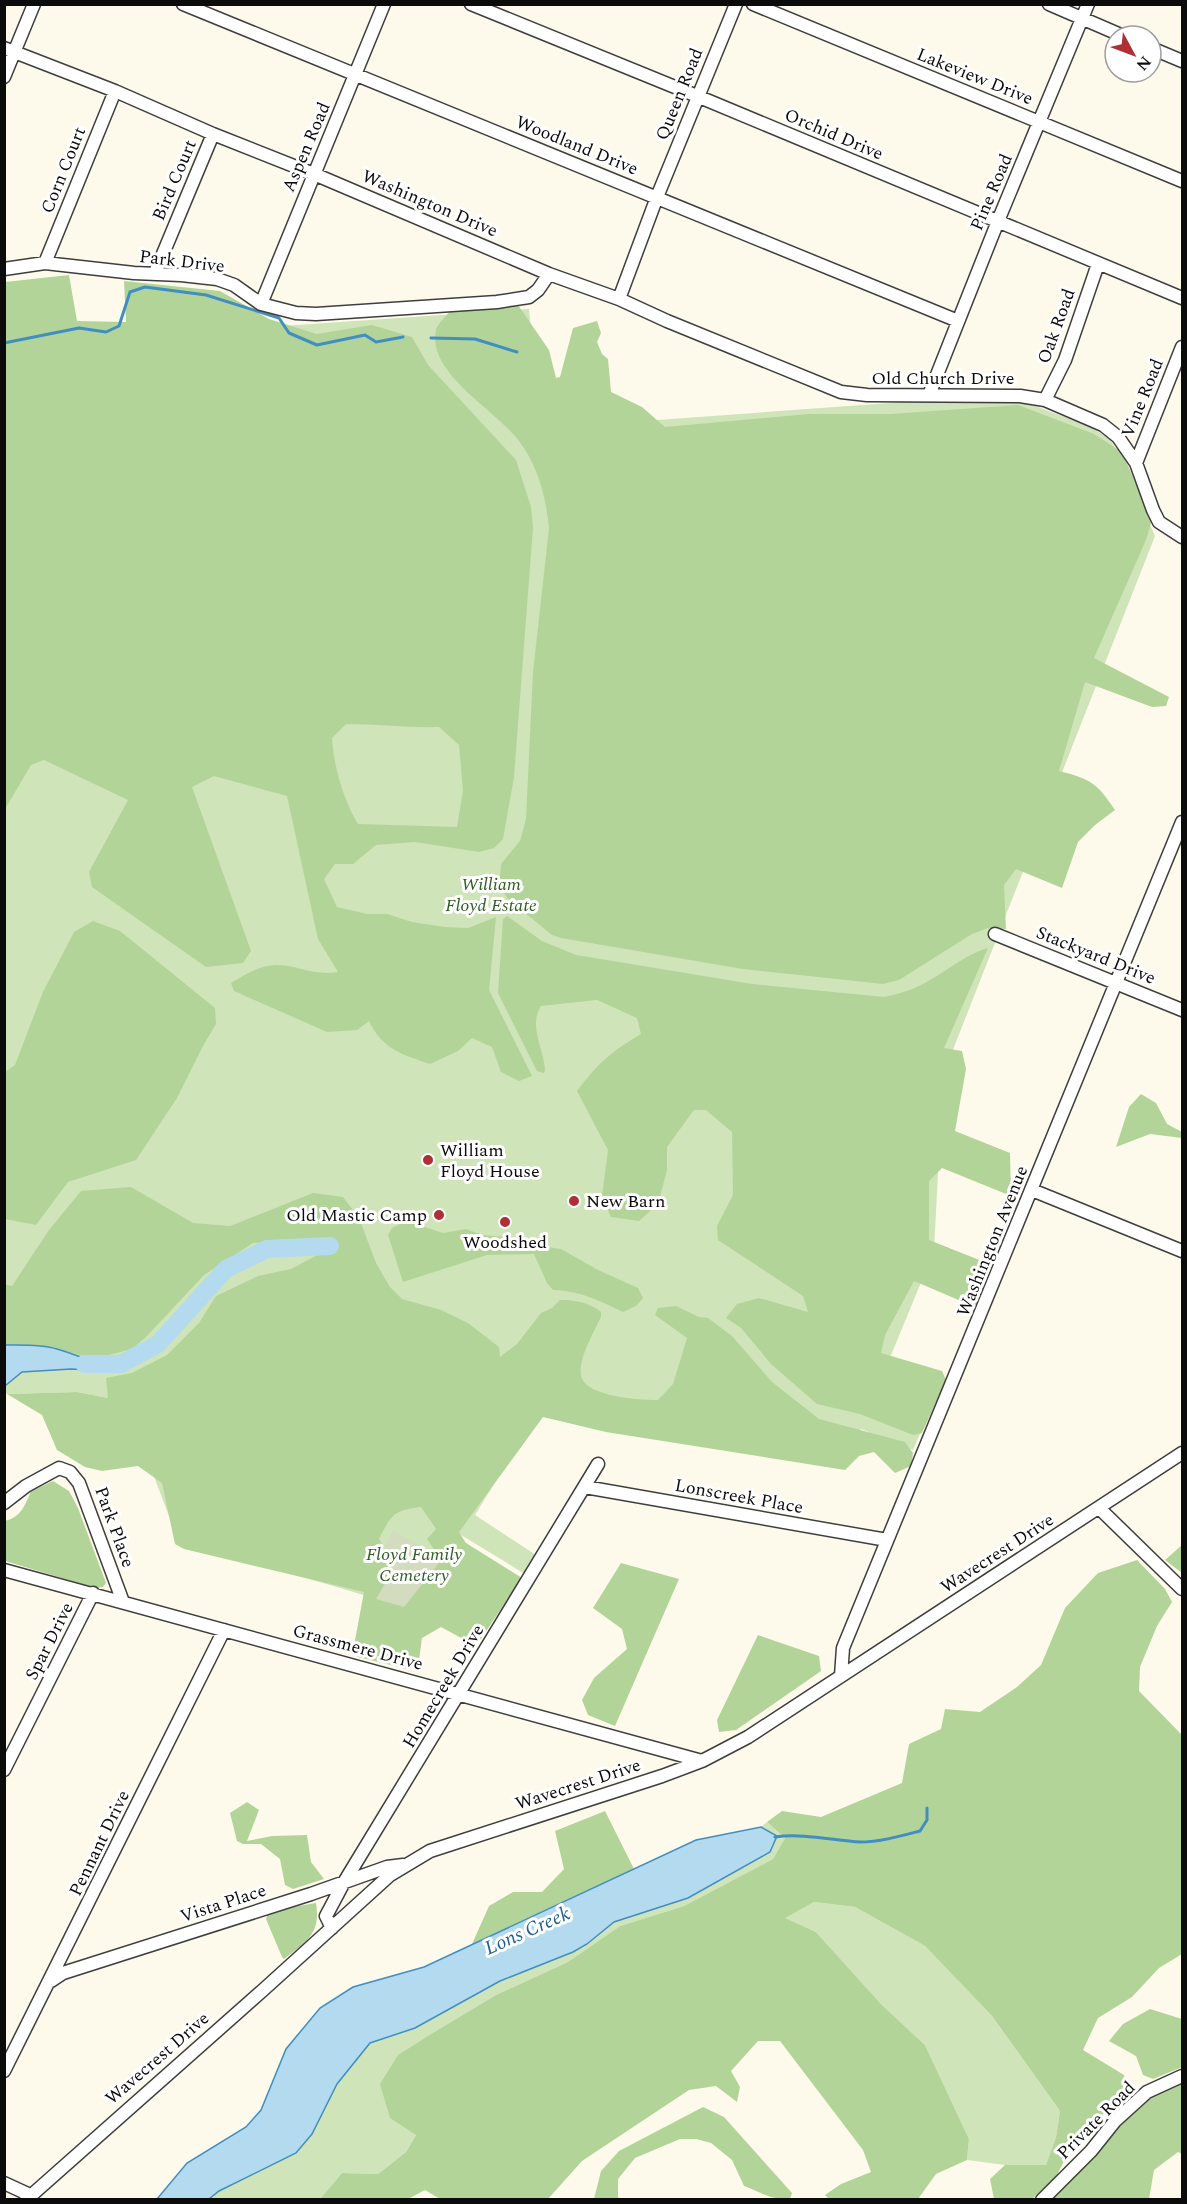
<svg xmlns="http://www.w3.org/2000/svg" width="1187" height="2204" font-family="Spectral,serif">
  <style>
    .green { fill: #cfe4b8 }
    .forest { fill: #b3d498; fill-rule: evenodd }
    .cemetery { fill: #d3dcbf }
    .water { fill: #b4daf0; stroke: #418ec1; stroke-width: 1.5 }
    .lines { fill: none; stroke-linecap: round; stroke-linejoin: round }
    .stream { stroke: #418ec1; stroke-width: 3 }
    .river { stroke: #b4daf0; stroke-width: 18 }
    .minor-casing { stroke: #3e3e3e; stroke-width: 15 }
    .minor { stroke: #fff; stroke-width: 12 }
    .poi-dot { fill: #af2f35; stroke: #fff; stroke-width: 2 }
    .labels { text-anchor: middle; stroke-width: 6; stroke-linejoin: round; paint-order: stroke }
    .street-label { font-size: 18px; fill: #0b0b0b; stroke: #fff }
    .park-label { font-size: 18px; font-style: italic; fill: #2e5c22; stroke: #fff }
    .poi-label { font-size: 18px; fill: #0b0b0b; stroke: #fff; text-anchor: start }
    .water-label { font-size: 20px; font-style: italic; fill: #206091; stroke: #fff }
  </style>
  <rect width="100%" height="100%" fill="#fdfaeb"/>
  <path class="green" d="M529,309L536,382L616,423L904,402L1022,401L1091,427L1111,440L1155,536L943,1075L934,1251L870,1406L922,1429L913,1450L861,1429L847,1461L540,1409L475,1515L536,1555L525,1574L461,1535L404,1607L178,1540L116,1376L108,1398L77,1392L5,1394V1386C10,1382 18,1373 24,1372C50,1365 83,1376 106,1364L76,1356L5,1360V345Z
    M767,1822L785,1838L773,1859L684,1906L620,1926L568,1962L498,1994L406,2152L378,2174L342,2173L320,2199L209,2200L219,2191L312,2134L337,2084L370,2043L415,2028L500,1981L573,1952L614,1922L688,1898L776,1837L761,1827Z
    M814,1902L855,1907L925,1946L992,2016L1060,2111L1056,2137L1046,2165H1005L967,2160L969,2139L925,2045L882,2005L816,1932L784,1918Z"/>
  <path class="forest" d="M69,275L77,321L126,322L124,281L220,291L269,319L317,334L372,325L412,337L428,365L516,460L531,507L533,528L514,777L503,839L494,848L479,852L415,842L376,845L353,864H335L324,879L337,907L367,914H387L412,922L445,927L468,928L496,917L489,990L532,1076L519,1081L501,1072L492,1047L472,1038L458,1051L430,1064C402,1054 383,1050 369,1021L357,1030L327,1032L234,991L231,983C245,975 260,965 276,965C299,965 312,976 338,972L318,939L287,796L214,776L192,787L251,951L243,963L206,967L92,887L89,872L128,800L44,760L31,765L5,809V282ZM346,724C377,724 408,728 439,727L459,745L463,791L457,827L358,824C343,799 334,767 332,738Z
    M518,305L549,350L556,378L560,377L573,328L597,321L601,333L597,342L602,354L608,359L611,392L642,407L665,427L809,414H891L1018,405L1094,434L1122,452L1152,520L1146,540L1094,658L1169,697L1166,706L1152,707L1085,682L1059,771C1091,779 1097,783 1115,810L1095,825L1078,842L1062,888L1016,869L1004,885L1006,929L988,928L972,934L899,980L883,984L743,969L561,938L552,935L508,899L499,886L501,864L520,841L526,819L533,672L549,528C546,497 538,466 519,441C497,411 426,373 436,330C438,323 448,314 453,308Z
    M507,916L542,941L576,955L752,984L884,997C899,994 912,990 925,983C947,971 964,955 988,948L944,1048L962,1051L966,1069L955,1131L1010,1153L1011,1196L942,1168L929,1181V1240L992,1265L975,1307L914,1281L885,1335L881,1353L942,1371L946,1380L922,1433L913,1435L860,1414L817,1404L771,1364L741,1328L726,1318L737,1304L759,1298L808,1312L803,1296L718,1240L717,1226L733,1195L732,1132L706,1110H694L667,1147V1170L658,1204L639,1221L611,1217L602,1197L608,1150L577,1091C598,1063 611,1052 641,1034L637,1018L597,1000L541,1006C528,1026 544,1049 545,1070L544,1073L537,1071L498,993L503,919Z
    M93,921L120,931L215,1008L216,1024L203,1046L177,1098L136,1160L68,1182L36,1225L5,1219V1072L15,1065L43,992L74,932Z
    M1141,1094L1156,1103L1167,1124L1182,1132V1138L1150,1134L1116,1147L1129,1107Z
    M131,1187L193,1223L230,1226L313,1193L343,1197L359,1218L376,1263L390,1287L402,1299L441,1310L468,1323L499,1347L500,1357L517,1344L541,1313L552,1308L560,1300C576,1300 588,1302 601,1312V1317C594,1332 578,1359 581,1375C584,1397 640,1400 658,1400L673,1384L687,1338L655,1315L658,1308L676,1306L699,1317L708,1318L732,1336L772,1382L819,1419L905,1442L913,1453L911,1466L895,1473L874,1452L859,1456L845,1470L606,1432L543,1417L459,1532L466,1543L522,1578L476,1646L441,1627L422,1638L419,1660L407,1669L358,1657L353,1651L364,1592L184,1549L175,1544L162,1483L138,1466L102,1471L85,1467L57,1450L42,1415L7,1394L77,1392L108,1398L106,1378L132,1373L167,1355L199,1323L216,1296L258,1276L291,1269L323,1252L320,1239L253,1243L204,1275L146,1337L132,1349L93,1359L56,1348L21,1345H5L4,1284L12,1286L49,1230L81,1191ZM421,1507L436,1529L427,1539L433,1548L438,1561L390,1583L389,1555L379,1539C391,1515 394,1510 421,1507Z
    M406,1221L443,1233L466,1229L482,1235L519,1238L541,1246L561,1249L598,1270L638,1288L643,1298L636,1306L623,1312C601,1301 578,1290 553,1290L547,1283L534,1254L487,1255L403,1282L388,1235L392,1228Z
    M53,1481L69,1491L78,1508L106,1583L103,1587L95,1588L5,1561L4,1521C21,1518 25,1505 31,1491Z
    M1182,1545V1573L1165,1560Z
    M1137,1560L1165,1589L1172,1602L1157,1626L1140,1667L1139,1691L1182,1735V1954L1159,1968L1132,1997L1098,2018L1083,2050L1124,2075L1128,2091L1101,2116L1068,2153L1056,2177L1032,2199H994L990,2179L1005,2165H1046L1056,2137L1060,2111L992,2016L925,1946L855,1907L814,1902L785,1918L816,1932L882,2005L925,2045L969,2139L967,2160L936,2174L918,2199H829L825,2195L841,2184L871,2172L863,2150L780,2041H758L731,2071L740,2087L737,2102L716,2086L689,2090L582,2161L548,2199H440L425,2190L408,2199H320L342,2173L378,2174L406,2152L416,2135L390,2118L380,2084L398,2055L433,2033L498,1994L568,1962L620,1926L684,1906L773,1859L785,1838L767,1822L782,1811L821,1817L902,1783L909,1744L941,1729L945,1709L980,1712L1017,1687L1041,1665L1065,1608L1098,1573Z
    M621,1563L679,1579L615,1726L588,1715L582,1700L594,1678L627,1649L622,1629L593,1608Z
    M758,1635L819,1656L821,1671L736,1730L719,1732L717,1720Z
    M247,1802L259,1810L247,1841L272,1836L307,1835L311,1862L324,1879L293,1889L285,1885L280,1859L261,1844H243L237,1841L230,1813Z
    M605,1811L634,1869L472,1944L489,1906L513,1892H542L564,1869L555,1831Z
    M316,1903C321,1934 307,1941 284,1959L282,1957L266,1919L269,1911Z
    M1150,2009L1182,2019V2067L1153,2079L1143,2075L1136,2056L1109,2041L1123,2024Z
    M1182,2082V2154L1178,2152L1154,2170L1149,2199L1048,2200L1129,2113L1148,2098Z
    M703,2107L724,2117L792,2193L790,2199C770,2200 763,2193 744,2186L732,2160L711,2143L696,2139H680L635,2158L618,2179V2197L620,2199H594L601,2171L619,2151Z"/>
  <path class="cemetery" d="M393,1531L443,1558L404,1607L376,1599L396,1565L380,1555Z"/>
  <path class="water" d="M5,1345C21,1345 41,1344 57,1349C74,1354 89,1361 107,1364L91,1370L71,1369L22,1372L5,1386Z
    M761,1827L777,1836L770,1852L688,1898L614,1922L587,1944L573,1952L500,1981L415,2028L370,2043L337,2084L312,2134L296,2153L219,2191L209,2199H157L187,2163L246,2127L261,2110L286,2049L320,2008L353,1987L424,1967L696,1840Z"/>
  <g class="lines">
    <path class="stream" d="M431,338L475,339L517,352
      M4,343L79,328L106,332L119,326L130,292L145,287L206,295L279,318L289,333L317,345L365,335L376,342L403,337
      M775,1837C802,1833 832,1840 860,1842C880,1842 901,1836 920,1831L927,1820V1808"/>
    <path class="river" d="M84,1364H121L158,1344L226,1269L267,1249L330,1246"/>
    <defs>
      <path id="minor" d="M183,4L958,321
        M471,4L697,96L1182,298
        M753,4L1182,181
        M1049,4L1123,36
        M4,48L115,91L213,134L314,174L549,274L619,299L667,321L841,392L867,395L1020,396L1045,400L1103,425L1118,437L1136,463L1153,510L1159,522L1182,537
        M1151,48L1182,61
        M4,77L34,4
        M45,263L115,91
        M4,269L45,263L134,273L181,275L217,279L234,285L261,304L296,313L316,314L497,302L529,297L538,290L549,274
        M155,273L213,134
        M619,299L657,197L736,4
        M261,304L384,4
        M929,395L998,221L1088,4
        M1045,400L1065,360L1098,264
        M1136,463L1182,347
        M995,934L1182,1010
        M1032,1190L1182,1251
        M585,1487L887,1540
        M4,1503L26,1486L59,1468L70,1472L79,1483L123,1602
        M1099,1508L1182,1589
        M4,1570L702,1761
        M841,1676L843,1648L1182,822
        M4,1770L93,1593
        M332,1928L326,1916L343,1884L598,1464
        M51,1981L63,1973L311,1894L387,1867L403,1865
        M4,2071L224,1630
        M4,2183L30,2195
        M26,2200L262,1991L390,1875L430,1851L662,1776L702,1761L748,1737L1182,1453
        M1042,2200L1091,2151L1115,2121L1147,2092L1182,2076"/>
    </defs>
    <use href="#minor" class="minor-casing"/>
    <use href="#minor" class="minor"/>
  </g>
  <g class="poi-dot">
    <circle cx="428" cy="1160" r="6"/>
    <circle cx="574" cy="1201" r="6"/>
    <circle cx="439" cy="1215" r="6"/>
    <circle cx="505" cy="1222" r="6"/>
  </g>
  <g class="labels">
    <g class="street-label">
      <text transform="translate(975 76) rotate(22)" y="6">Lakeview Drive</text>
      <text transform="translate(679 94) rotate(-68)" y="6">Queen Road</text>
      <text transform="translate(834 134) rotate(23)" y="6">Orchid Drive</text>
      <text transform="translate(577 145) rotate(22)" y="6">Woodland Drive</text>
      <text transform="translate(306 147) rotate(-67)" y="6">Aspen Road</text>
      <text transform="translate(63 170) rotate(-68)" y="6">Corn Court</text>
      <text transform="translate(174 180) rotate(-67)" y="6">Bird Court</text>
      <text transform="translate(991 192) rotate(-67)" y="6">Pine Road</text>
      <text transform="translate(430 203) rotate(23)" y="6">Washington Drive</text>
      <text transform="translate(182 261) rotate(7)" y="6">Park Drive</text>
      <text transform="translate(1056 326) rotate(-70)" y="6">Oak Road</text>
      <text x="943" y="384">Old Church Drive</text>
      <text transform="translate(1142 398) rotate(-68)" y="6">Vine Road</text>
      <text transform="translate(1096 955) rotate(22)" y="6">Stackyard Drive</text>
      <text transform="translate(992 1241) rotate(-68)" y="6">Washington Avenue</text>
      <text transform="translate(739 1496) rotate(10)" y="6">Lonscreek Place</text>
      <text transform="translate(115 1527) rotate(70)" y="6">Park Place</text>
      <text transform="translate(997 1553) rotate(-33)" y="6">Wavecrest Drive</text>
      <text transform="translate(49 1641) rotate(-63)" y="6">Spar Drive</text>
      <text transform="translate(358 1647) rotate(15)" y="6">Grassmere Drive</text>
      <text transform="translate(443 1686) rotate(-59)" y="6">Homecreek Drive</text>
      <text transform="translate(578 1784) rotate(-18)" y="6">Wavecrest Drive</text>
      <text transform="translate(99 1843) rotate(-64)" y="6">Pennant Drive</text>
      <text transform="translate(223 1903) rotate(-18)" y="6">Vista Place</text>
      <text transform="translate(157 2058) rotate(-41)" y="6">Wavecrest Drive</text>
      <text transform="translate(1096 2120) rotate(-45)" y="6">Private Road</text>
    </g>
    <g class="park-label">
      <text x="491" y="890">William<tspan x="491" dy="21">Floyd Estate</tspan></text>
      <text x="414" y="1560">Floyd Family<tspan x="414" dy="21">Cemetery</tspan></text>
    </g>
    <g class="poi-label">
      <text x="440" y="1156">William<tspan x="440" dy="21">Floyd House</tspan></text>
      <text x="586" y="1207">New Barn</text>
      <text x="427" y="1221" text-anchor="end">Old Mastic Camp</text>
      <text x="505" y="1248" text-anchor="middle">Woodshed</text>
    </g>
    <g class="water-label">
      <text transform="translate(527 1930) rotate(-24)" y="7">Lons Creek</text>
    </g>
  </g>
  <rect width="1187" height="2204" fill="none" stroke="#0b0b0b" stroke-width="12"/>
  <g transform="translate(1133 54) rotate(131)"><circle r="28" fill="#ffffff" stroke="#9d9d9d" stroke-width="1.5"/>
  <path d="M0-4.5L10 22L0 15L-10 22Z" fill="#af2f35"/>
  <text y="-9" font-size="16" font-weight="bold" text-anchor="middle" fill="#0b0b0b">N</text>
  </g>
</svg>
